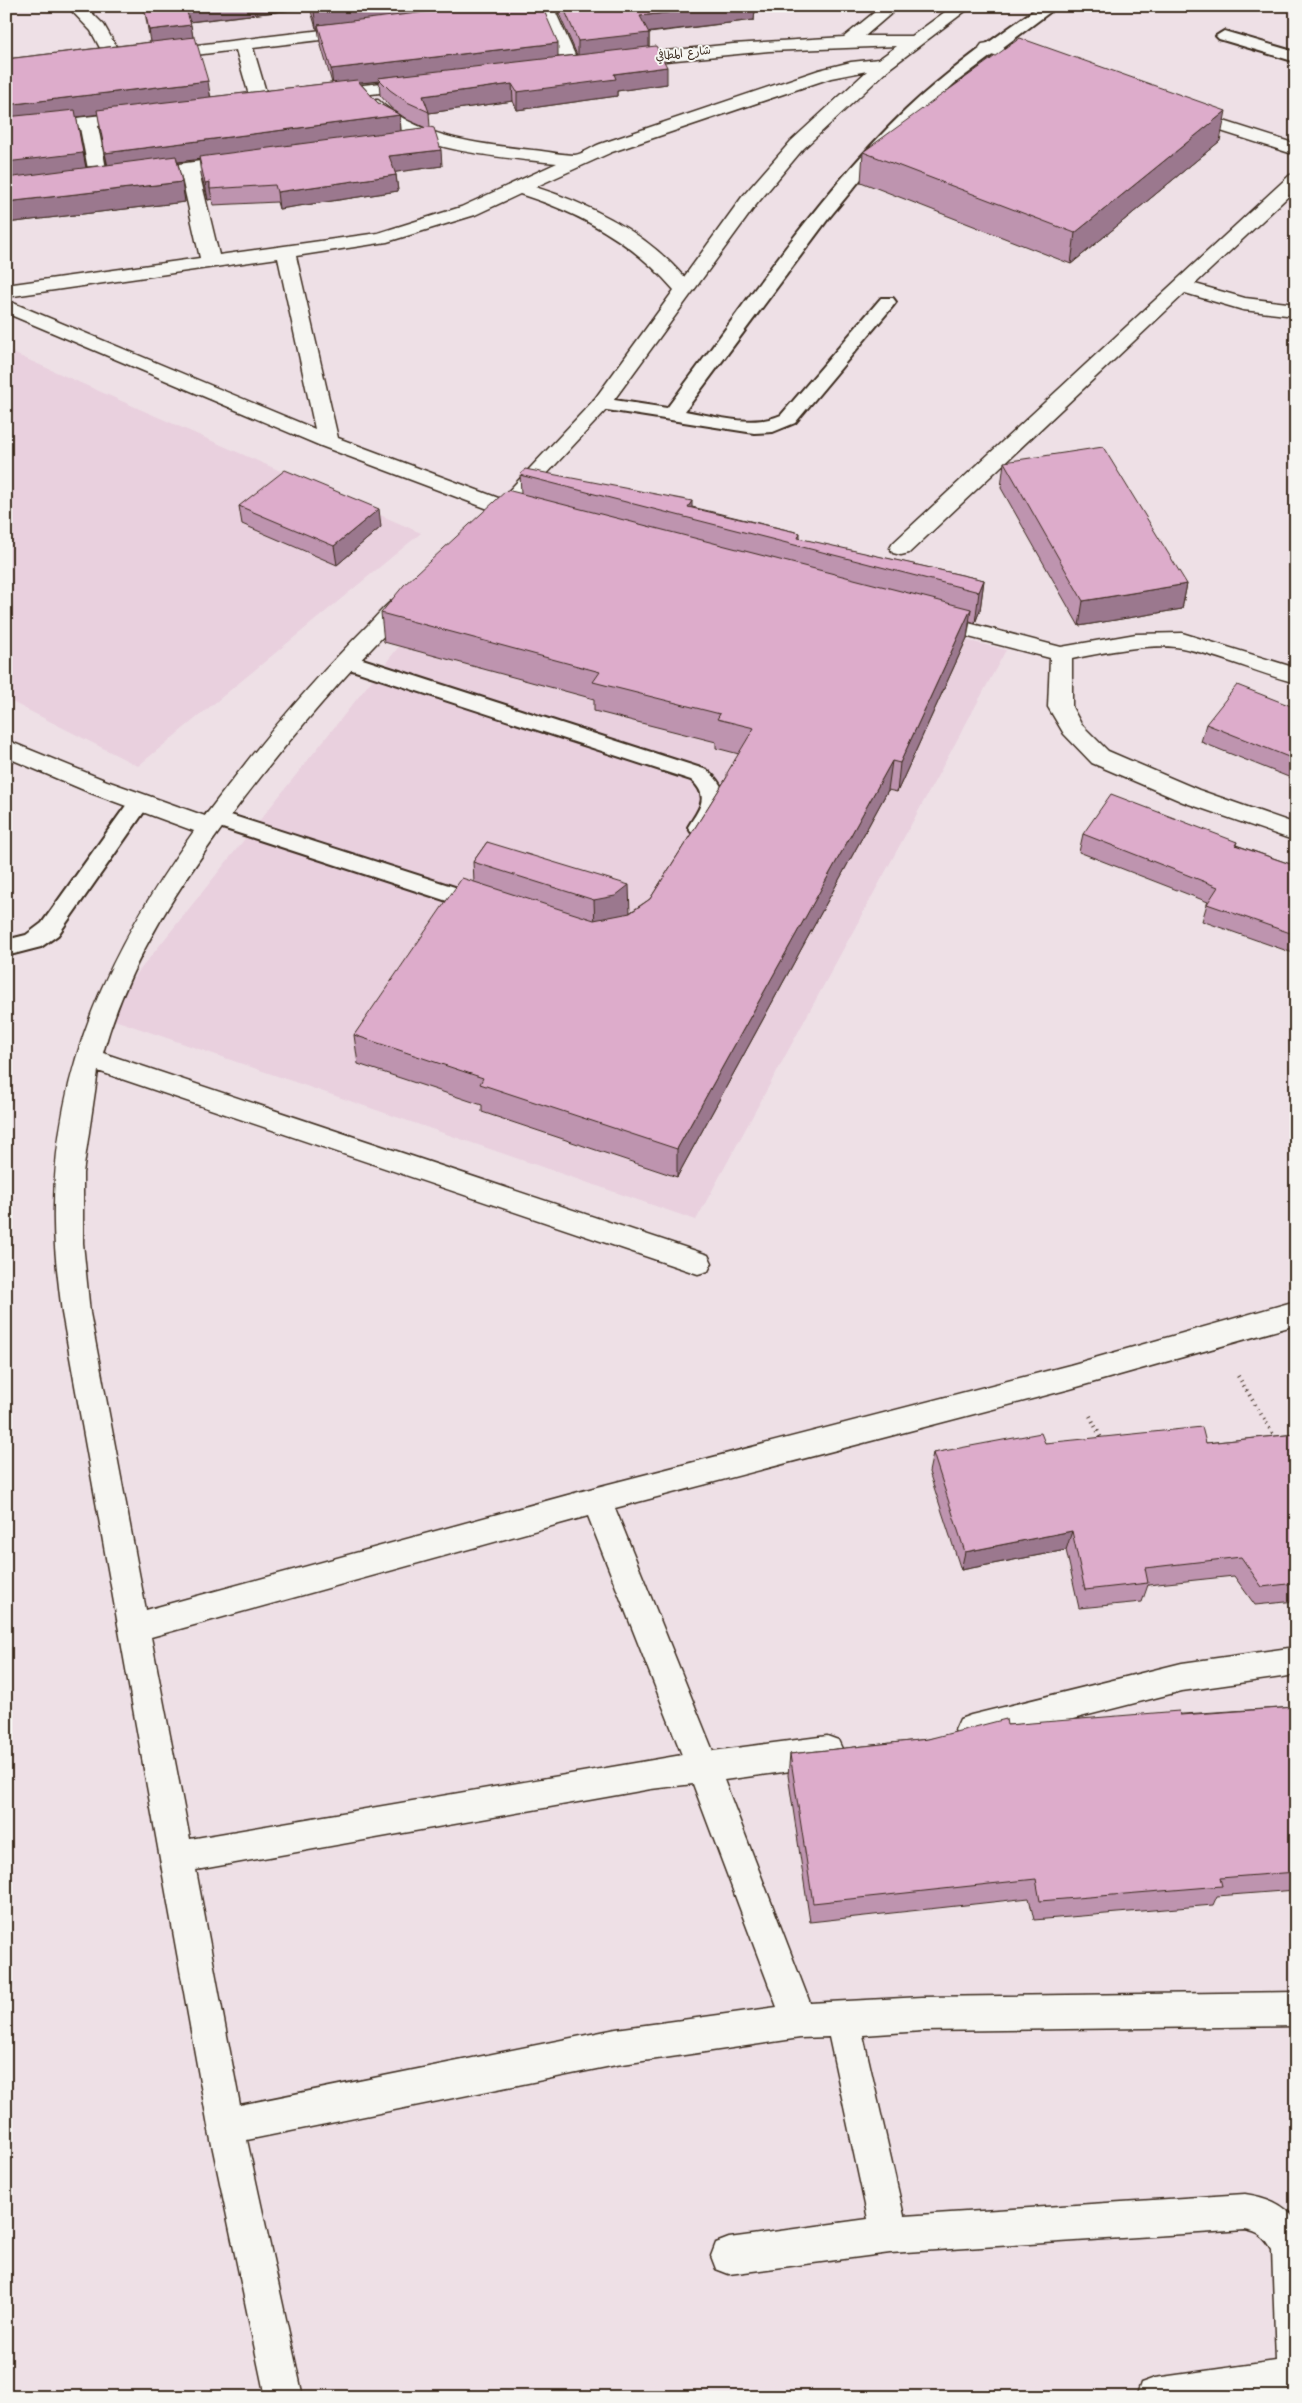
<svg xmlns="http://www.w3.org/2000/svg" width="1302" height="2403" font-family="Kalam,'Playpen Sans Arabic',sans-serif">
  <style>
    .built { fill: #e9d0de }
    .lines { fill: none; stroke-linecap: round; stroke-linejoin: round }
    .service-casing { stroke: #3b2a1e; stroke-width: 4 }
    .minor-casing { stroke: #3b2a1e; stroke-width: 3 }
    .path { stroke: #3b2a1e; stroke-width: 4; stroke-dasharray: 1 4.5; stroke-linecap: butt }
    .service { fill: #f6f6f2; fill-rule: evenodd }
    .minor { fill: #f6f6f2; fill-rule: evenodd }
    .wall { fill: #be94af; stroke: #3b2a1e; fill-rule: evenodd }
    .shaded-wall { fill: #9b788e; stroke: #3b2a1e }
    .building { fill: #ddaccb; stroke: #3b2a1e }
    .labels { text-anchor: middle; stroke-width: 4; stroke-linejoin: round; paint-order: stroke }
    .far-street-label { font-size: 11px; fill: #3b2a1e; stroke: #f6f6f2 }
  </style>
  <rect width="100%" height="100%" fill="#eee0e6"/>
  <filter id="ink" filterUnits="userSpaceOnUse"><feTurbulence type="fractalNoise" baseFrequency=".02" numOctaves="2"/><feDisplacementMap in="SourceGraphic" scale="10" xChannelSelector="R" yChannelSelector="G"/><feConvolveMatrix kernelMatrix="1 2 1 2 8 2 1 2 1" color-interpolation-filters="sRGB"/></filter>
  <g filter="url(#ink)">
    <path class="built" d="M6,350L421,533L138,766L6,699Z
      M497,524L1006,650L696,1220L103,1016Z"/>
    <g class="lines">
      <defs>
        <path id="service" d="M1040,6H1058L955,83L918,117L884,151L828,219L685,411C715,416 753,428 781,415L881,298H893L896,302L893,306L795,423L773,432L754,433L594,408L592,404L594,400L601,398L667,408C743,308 815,197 906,110C947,71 994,38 1040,6Z
          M1224,31L1296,52V62L1219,39L1216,36Z
          M347,654L707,770C734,793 723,807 707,832L699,835L691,832L688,827C699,809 711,797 691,780L340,666L337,661L340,656Z
          M140,795L148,797L151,802L58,935L41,947L6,956V940L26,935L42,923L132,797Z
          M215,810L492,899L495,905L492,911L484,913L207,823L204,818L207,813Z"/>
        <path id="minor" d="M67,6H85L104,25L123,59L120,63H108L91,31Z
          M526,6H576L574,10L556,13L580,66L577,70H565L562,66L540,15L505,19L499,18L497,14L499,10Z
          M873,6H891L894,11L865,36H912L953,6H972L890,68L803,149L756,205L608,408L518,505L527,508L530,513L527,518L519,520L508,516C501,525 497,527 485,525L482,520L491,510L321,446L6,313V300L315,429L278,258L6,297V285L200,258L181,174L141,179L135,178L132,174L135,170L237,156L243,157L246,161L243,165L199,172L219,255L378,233L461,207L557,163C505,158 395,150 363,104L366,100H378C419,138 479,144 533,150C546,151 562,155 575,155C583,154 592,147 600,144L819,70L851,62L879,59L897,46L769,51L624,65L618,64L615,60L618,56L733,44L844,37L876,11ZM867,71L791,141L742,197L684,277C645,232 592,205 535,187L612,152L831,78ZM520,194C580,213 633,242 674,290L594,400L501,499L338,438L296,256L387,242L475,215Z
          M356,26L362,27L365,31L362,35L253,48L269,102L266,106H254L251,102L236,50L163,59L157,58L154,54L157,50L163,49Z
          M988,43L1042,60L1045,64L1042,68L1036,69L982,52L979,48L982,44Z
          M417,79L423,80L426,84L423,88L328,99L322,98L319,94L322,90L328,89Z
          M1189,110L1296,144V155L1183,119L1180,115L1183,111Z
          M137,111L143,112L146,116L143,120L98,126L108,179L105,183H93L90,179L80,128L6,136V126Z
          M1296,174V189L1195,284L1245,298L1296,304V316L1243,310L1185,293L909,553L901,555L893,553L890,548L893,543L1290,175Z
          M408,592L416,594L419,599L416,604C352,665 295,732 241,802C184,878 128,960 103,1053L708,1255L712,1263L708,1271L698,1274L98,1071L83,1173V1243L90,1313L146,1610L597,1487L1070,1365L1296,1301V1325L1070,1389L615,1508L713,1751L827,1736L838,1740L843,1751L838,1762L827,1766L724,1780L810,2003L922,1997L1296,1992V2026L922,2031L863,2035L904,2216L1245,2194C1265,2197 1284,2203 1296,2221V2396L1136,2397L1141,2383L1155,2378L1276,2361L1272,2250C1265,2238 1259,2232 1245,2230L890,2253L729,2274L716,2269L711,2256L716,2243L729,2238L868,2219L829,2037L800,2038L616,2065L247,2140L303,2397H265L208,2126L62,1313C58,1278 53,1243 54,1207C55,1062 112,946 194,831L91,793L6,757V740L107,781L205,816C255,749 308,685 368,625C379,614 392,596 408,592ZM588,1516L682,1755L190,1839L151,1637ZM693,1784L777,2007L616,2029L240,2105L196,1870L651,1789Z
          M934,614L1061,647L1136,634L1182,633L1296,668V683C1258,673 1221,656 1182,648C1156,642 1100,653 1072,659V707L1081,724L1108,751L1199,790L1296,824V841L1183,802L1092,763L1064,734L1048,707L1050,658L926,626L923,621L926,616Z
          M1296,1647V1675L1182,1691L971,1745L960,1741L955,1730L960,1719L971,1715L1182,1663Z"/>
      </defs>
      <use href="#service" class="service-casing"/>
      <use href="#minor" class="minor-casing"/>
      <path class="path" d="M1238,1376L1276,1439
        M1090,1416L1102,1440"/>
      <use href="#service" class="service"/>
      <use href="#minor" class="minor"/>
    </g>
    <path class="wall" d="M144,6H542L558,57L577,55L559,14V6H790L755,11L754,20L649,33V47L667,84L617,91V96L517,110L513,101L429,113L430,127L442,166L395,172L396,175L398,191L279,209L277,202L213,205L212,199L208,200L201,174L199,159L178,162L185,202L6,223V59L150,42ZM310,8L316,28H318L320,42L332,83L211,97L193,37L190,22ZM379,81L380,95L391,108L408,120L426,128L401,131L400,115L378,103L360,83ZM98,114L107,165L86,167L76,117Z
      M1220,141L1071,264L861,182L863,152Z
      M1004,462L1187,584L1182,609L1079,626L1001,488Z
      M520,475L692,507L800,533V539L984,580L980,610L975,623L970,621L967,638L897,792L888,790L677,1177L482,1112V1105L358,1064L354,1035L474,882L473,862L487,842L629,913L650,899L727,777L739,754L716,748V742L594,711V699L384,642L381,613L521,493Z
      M239,506L381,527L337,565L242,524Z
      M1296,708V780L1201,742L1206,724Z
      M1083,834L1237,842L1236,845L1296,866V954L1202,921L1207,904L1208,902L1079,852Z
      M1296,1434V1601L1255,1605L1234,1576L1148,1585L1142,1602L1079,1608L1066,1550L961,1570L929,1472L933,1453L1045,1443H1206Z
      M1296,1707V1890L1217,1896L1213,1905L1034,1920L1029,1898L810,1922L788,1775L790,1754L928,1739L1007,1725Z"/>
    <path class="shaded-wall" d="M185,6H310V8L188,22Z
      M355,6H505L318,25V28H316L314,11Z
      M724,6H790L755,11L754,20L644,33H649V50L578,58V41L640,16Z
      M191,25L194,43L152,47L149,30Z
      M558,43V60L378,78L379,81L333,86L331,69Z
      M667,67V84L617,91V96L517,110V92L614,74Z
      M208,81L211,101L76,117L87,173L6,183V105Z
      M512,84L513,101L429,113L423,96Z
      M1226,111L1220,141L1071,264L1075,233Z
      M400,115L401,133L109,171L105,153Z
      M441,150L442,166L390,173L389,156Z
      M396,175L398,191L279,209L277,192Z
      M182,182L185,202L6,223V202Z
      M210,182V189L212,199L208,200L205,183Z
      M692,501V519L688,507Z
      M379,509L381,527L337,565L334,546Z
      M984,580L980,610L975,623L979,592Z
      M1187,584L1182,609L1079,626L1083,601Z
      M971,609L967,638L897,792L900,763Z
      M892,761L888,790L677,1177V1149Z
      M629,885L630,914L595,929L594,900Z
      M1072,1531L1066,1550L961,1570L965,1552Z"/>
    <path class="building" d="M144,6H185L191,25L149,30Z
      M313,6H355L314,11Z
      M475,6H542L558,43L331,69L318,25Z
      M563,6H724L640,16L649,33L578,41Z
      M195,37L208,81L6,105V59Z
      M1020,38L1226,111L1075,233L863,152Z
      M656,46L667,67L614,74L616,79L517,92L512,84L423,96L429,112L407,102L390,90L378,78Z
      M357,80L378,103L400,115L105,153L97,110Z
      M75,110L83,153L6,162V117Z
      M430,127L434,128L441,150L389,156L396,175L277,192L275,185L210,189V182L205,183L199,157Z
      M176,156L182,182L6,202V178Z
      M1103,447L1187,584L1083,601L1004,462Z
      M525,469L692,501L688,507L800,533L798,538L984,580L979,592L520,475Z
      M285,470L379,509L334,546L239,506Z
      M507,490L971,609L900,763L892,761L677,1149L480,1084L483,1078L354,1035L462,878L594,920L630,913L650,899L727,777V773L754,728L717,719L720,714L593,682L600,672L381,613L404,585Z
      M1237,685L1296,708V760L1206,724Z
      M1111,794L1237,842L1235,845L1296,866V935L1207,904L1218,887L1083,834Z
      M487,842L629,885L615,896L594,900L473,862Z
      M1202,1427L1206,1443L1296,1434V1583L1262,1587L1241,1557L1145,1568L1148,1583L1085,1590L1072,1531L965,1552L933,1453L1041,1433L1045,1443Z
      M1296,1707V1872L1220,1878L1222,1886L1040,1901L1036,1879L813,1903L790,1754L928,1739L1006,1719L1007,1725L1179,1711L1180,1715Z"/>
  </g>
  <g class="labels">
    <g class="far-street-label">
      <text transform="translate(683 53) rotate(-7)" y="4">شارع المطافي</text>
    </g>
  </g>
  <rect width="1302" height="2403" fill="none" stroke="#f6f6f2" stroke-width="25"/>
  <rect x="12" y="12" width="1277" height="2378" fill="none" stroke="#3b2a1e" stroke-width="2" filter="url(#ink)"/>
</svg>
